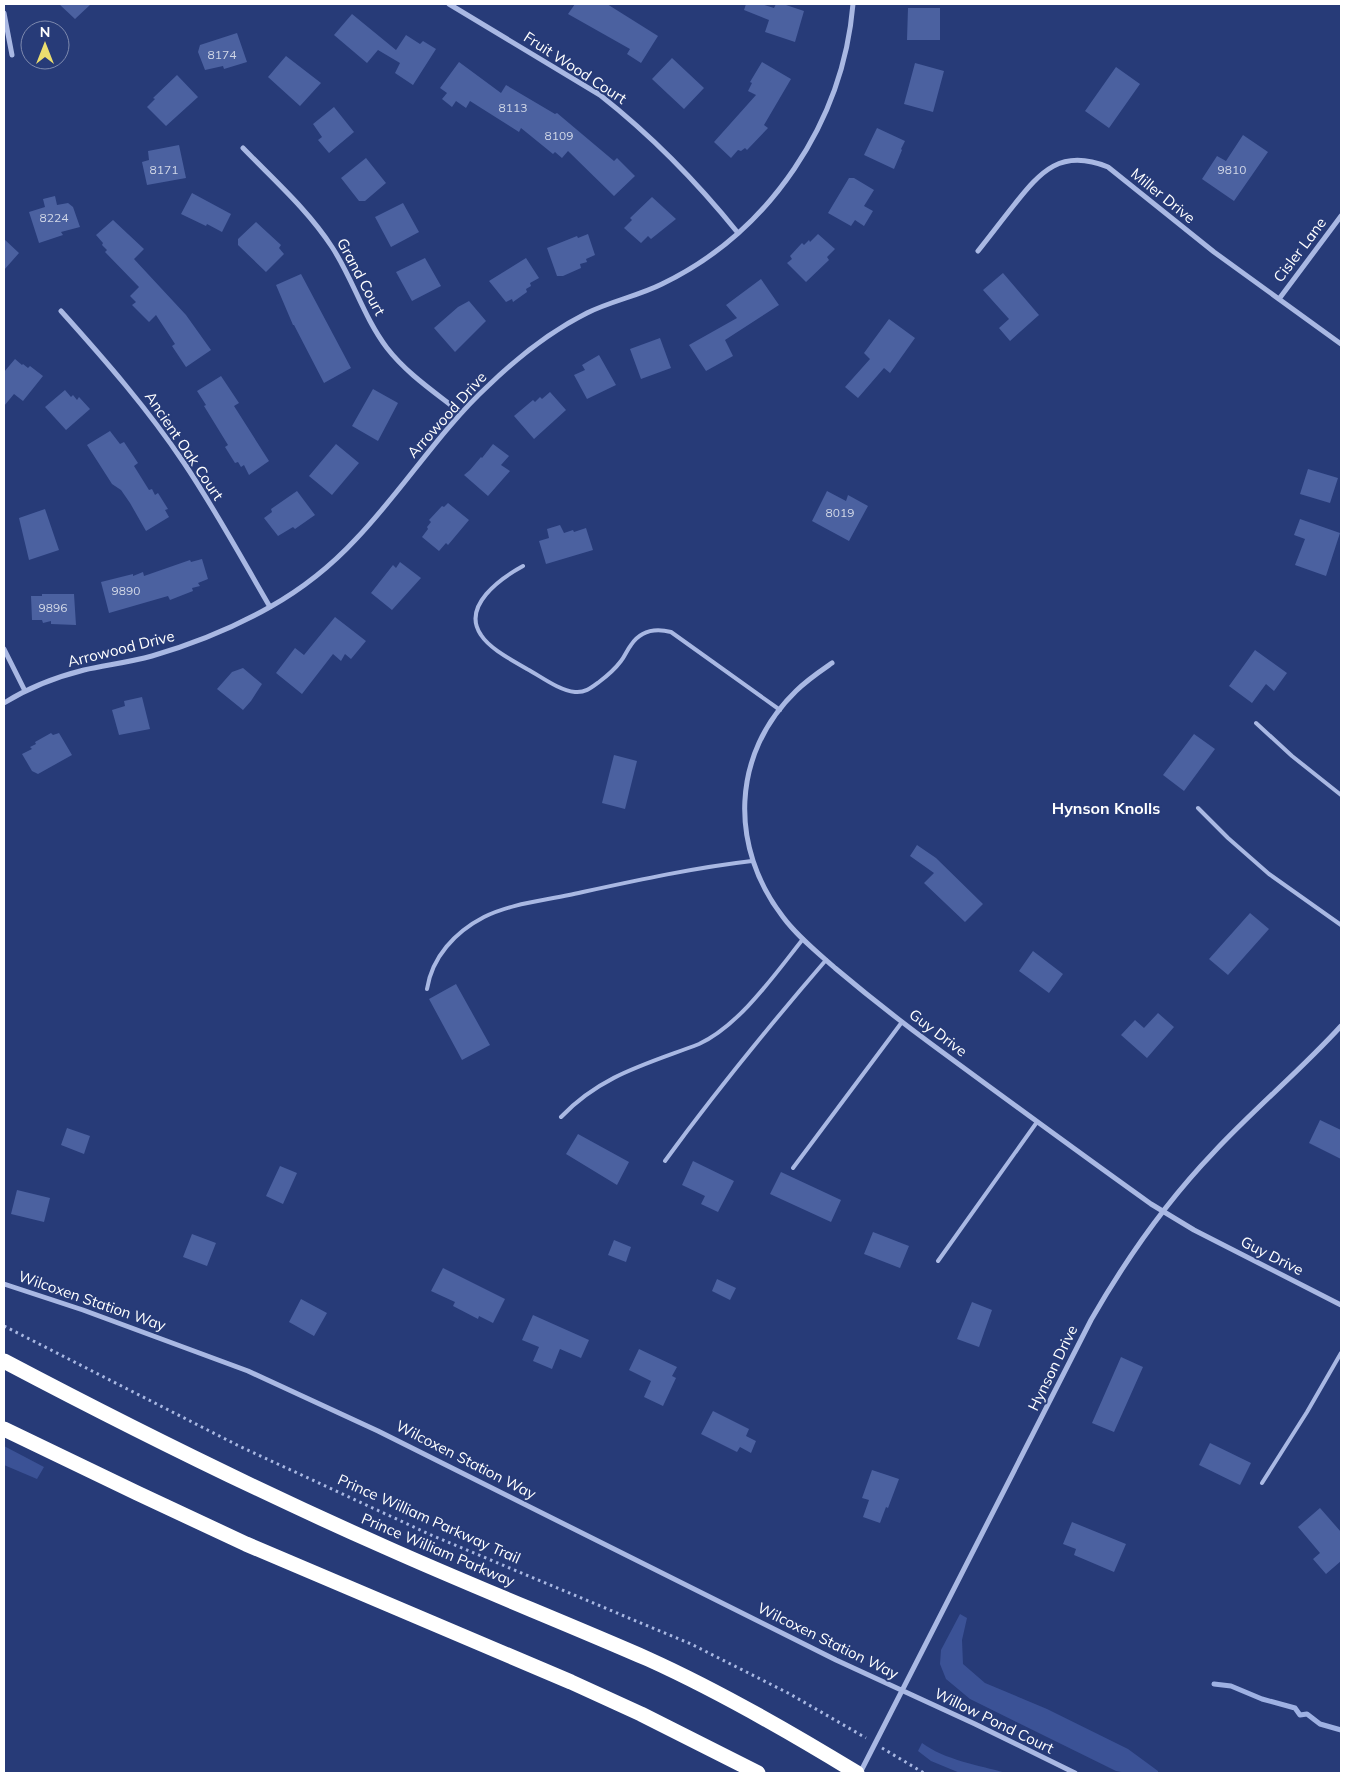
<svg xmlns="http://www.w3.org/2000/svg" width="1345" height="1777" font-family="Mulish,sans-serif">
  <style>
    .green { fill: #3b5296 }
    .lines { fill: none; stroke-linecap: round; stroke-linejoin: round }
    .stream { stroke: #9eb1e3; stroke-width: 5 }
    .building { fill: #4b61a0 }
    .path { stroke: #a9b8e3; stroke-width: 3; stroke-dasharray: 2.5 4; stroke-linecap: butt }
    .lane { stroke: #a9b8e3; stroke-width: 4 }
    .street { stroke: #a9b8e3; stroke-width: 5 }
    .highway { stroke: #fff; stroke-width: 15 }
    .labels { text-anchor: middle; stroke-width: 4; stroke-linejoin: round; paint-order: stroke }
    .number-label { font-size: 12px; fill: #d2d8e7 }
    .street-label { font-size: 15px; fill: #fff; stroke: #273b78 }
    .neighbourhood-label { font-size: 16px; font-weight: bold; fill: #fff; stroke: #273b78 }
  </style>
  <rect width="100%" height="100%" fill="#273b78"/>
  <path class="green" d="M4,1446L44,1467L37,1479L4,1465Z
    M960,1614L967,1618L962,1640L963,1664L985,1683L1047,1709L1128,1749L1158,1771V1773H1127L1116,1771L970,1699L946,1679L940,1664L941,1650Z
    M922,1743C945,1760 978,1765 1006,1773H960L931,1761L918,1751Z"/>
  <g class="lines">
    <path class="stream" d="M1214,1684L1231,1686L1262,1699L1295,1708L1300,1715L1307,1714L1320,1724L1341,1730"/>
  </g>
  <path class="building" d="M59,4H91L75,19Z
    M575,4H607L658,36L641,63L627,54L630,49L568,14Z
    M746,4H761L774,8L776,4H783L804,11L795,42L765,32L769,20L744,10Z
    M908,8H940V40H907Z
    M352,14L396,50L406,35L420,44L423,41L436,49L413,85L395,73L400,63L378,50L367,63L334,35Z
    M237,33L247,62L224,69L223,66L205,70L198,52L200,45Z
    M286,56L321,83L300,106L268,77Z
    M672,58L704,88L684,109L652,79Z
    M459,62L501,93L506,85L555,114L557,113L614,161L617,158L635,176L614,196L568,151L562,158L555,152L553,154L521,128L519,132L470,101L466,108L456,101L452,107L442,99L447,93L440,88Z
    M762,62L791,79L764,125L768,128L747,150L745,148L741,151L738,150L731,158L714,142L756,95L748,91L752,83L750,82Z
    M915,63L944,71L933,112L904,104Z
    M1116,67L1140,84L1109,128L1085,111Z
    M177,75L198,97L166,126L147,107L155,99L153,98Z
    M334,107L354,132L329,153L318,140L322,137L313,124Z
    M877,128L905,141L901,149L902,150L894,169L864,155Z
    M1243,135L1268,152L1234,201L1202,179L1217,156L1226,161Z
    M179,145L186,178L147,185L142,162L149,160L148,151Z
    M366,158L386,183L365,201H359L341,178Z
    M849,178H854L874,190L864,206L873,211L864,226L855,220L851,226L828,213Z
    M192,193L231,214L222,232L207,224L206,226L181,214Z
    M55,196L57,205L68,203L73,207L80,227L61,232L63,235L39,243L29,212L45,207L43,199Z
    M652,197L676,219L651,239L648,236L641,243L624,228L632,220L630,218Z
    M403,203L419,232L391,247L375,217Z
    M113,220L144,249L134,259L186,315L211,350L186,367L172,346L175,344L156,315L149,322L132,305L136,302L130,296L139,287L105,252L107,250L102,245L103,243L96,235Z
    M256,222L281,245L279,248L284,254L266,272L238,245V239Z
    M588,234L595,255L586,259L587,262L580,264L581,268L563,276H557L547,248L577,236L578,238Z
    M818,234L835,249L827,257L829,260L806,282L787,263L792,259L790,256L802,243L804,245L809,240L810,242Z
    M4,239L19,253L4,270Z
    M425,258L441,286L412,301L396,272Z
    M526,258L539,278L530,283L531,286L526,289L527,292L513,302L512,299L506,302L489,281Z
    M1003,273L1039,315L1010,341L999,328L1009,319L983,290Z
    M301,274L351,368L324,383L294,325H293L276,285Z
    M761,279L779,305L725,340L733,356L706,371L689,345L737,318L726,305Z
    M469,301L486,321L455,352L434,328L458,307Z
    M889,319L915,338L890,373L884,368L858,398L845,387L870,359L864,353Z
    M660,338L671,368L641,379L630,349Z
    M599,355L616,385L587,399L574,375L585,370L582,365Z
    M15,359L22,365L23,364L28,368L30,366L43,376L23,401L14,394L4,406V372Z
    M221,376L239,403L234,406L269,461L249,475L244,465L241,467L238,462L235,463L225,447L228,445L204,406L206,405L197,391Z
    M373,389L398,403L378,441L352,426Z
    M65,390L71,397L73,395L77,400L79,397L90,409L66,430L45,407Z
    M550,392L566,410L534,439L514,416L533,400L535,402L540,397L542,399Z
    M110,431L120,444L124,442L138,463L134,466L149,490L152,489L155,495L158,493L168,509L165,510L169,517L146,531L130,503L121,490L112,484L87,445Z
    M336,444L359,463L332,495L309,476Z
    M493,444L509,456L501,465L510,471L488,496L464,475L470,470L481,457L482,458Z
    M1308,469L1338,478L1330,503L1300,494Z
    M297,491L315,515L295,529L293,527L278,536L264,518L272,512L271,509Z
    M827,491L846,501L848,495L868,506L849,541L812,521Z
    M448,503L469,520L448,545L446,543L439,551L422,537L428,529L427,527L431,522L429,520L442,506L444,507Z
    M45,509L59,550L29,560L19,518Z
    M1300,519L1340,533L1326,576L1295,565L1305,539L1294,535Z
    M560,525L564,533L573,530L574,532L586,528L593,550L546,564L539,541L549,538L547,529Z
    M202,559L208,579L198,583L200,586L192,588L193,591L170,600L168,596L109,613L101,582L133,574V576L143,572L144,576L190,560L191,562Z
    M400,562L421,578L392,610L371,593L393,565L396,568Z
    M42,594H74L76,625L51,624V621L43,623L42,620H32L31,596H42Z
    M335,617L366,641L351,659L345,654L341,661L333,654L302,694L276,673L295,648L304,655Z
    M1255,650L1287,673L1274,691L1266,684L1252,703L1229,686Z
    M243,668L262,684L251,701L243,710L217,689L232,672Z
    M142,697L150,729L119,735L112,710L125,706L124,701Z
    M51,733L53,735L59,733L72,755L38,774L32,771L22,754L32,749L30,747L36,744L35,742Z
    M1194,734L1215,749L1184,791L1163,775Z
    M614,755L637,761L625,809L602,803Z
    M917,845L936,858L983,904L965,922L924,883L934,873L910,856Z
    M1250,913L1269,929L1228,975L1209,959Z
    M1033,951L1063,974L1049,993L1019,971Z
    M456,984L490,1045L462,1060L429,999Z
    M1158,1013L1174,1027L1147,1058L1121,1035L1135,1020L1144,1028Z
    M1320,1120L1341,1130V1159L1309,1143Z
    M67,1128L90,1136L84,1154L61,1145Z
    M578,1134L629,1162L617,1185L566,1154Z
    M693,1161L734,1181L718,1212L701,1204L705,1196L682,1185Z
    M280,1166L297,1173L283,1204L266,1196Z
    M781,1172L841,1200L831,1222L770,1194Z
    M17,1190L50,1198L44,1222L11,1214Z
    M873,1232L909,1246L900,1268L864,1254Z
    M192,1234L216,1243L207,1266L183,1257Z
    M614,1240L631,1247L626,1262L608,1255Z
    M443,1268L505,1299L493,1323L479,1316L478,1319L453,1306L455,1302L431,1291Z
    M717,1279L736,1288L730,1300L712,1291Z
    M301,1299L327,1313L314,1336L289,1322Z
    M972,1302L992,1310L979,1347L957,1339Z
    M533,1315L589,1340L581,1358L560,1349L552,1369L533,1361L539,1347L522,1340Z
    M639,1349L677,1367L672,1376L676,1378L663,1406L644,1397L651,1381L629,1370Z
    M1121,1357L1143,1367L1114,1432L1092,1423Z
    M713,1411L749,1429L746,1436L756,1441L751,1453L740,1447L737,1452L701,1434Z
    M1210,1443L1251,1463L1240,1485L1199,1465Z
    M872,1470L899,1479L888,1508L886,1507L880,1523L863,1517L869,1500L862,1498Z
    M1320,1508L1341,1532V1561L1326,1574L1313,1559L1320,1553L1298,1527Z
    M1072,1522L1126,1544L1114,1572L1074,1555L1076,1549L1063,1544Z"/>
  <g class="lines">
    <path class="path" d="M4,1326L239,1446L431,1535L691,1644L790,1694L866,1738
      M882,1748L924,1773"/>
    <path class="lane" d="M523,566C501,578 461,606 481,635C490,649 512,660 527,669C542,677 558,690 575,692C585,693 591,688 599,682C607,676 615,669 621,661C625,656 627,650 631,645C641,630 655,628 671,632L780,710
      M1256,723L1292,756L1341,795
      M1198,808L1228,838L1269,874L1341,925
      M427,989C432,957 455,932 484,917C510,904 541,901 569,895C629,882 691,868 752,861
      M561,1117C601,1075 647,1064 699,1044C740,1025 775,974 803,939
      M665,1161C716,1091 770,1025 826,960
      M793,1168L902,1022
      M938,1261L1037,1122
      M1262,1483L1307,1412L1341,1353"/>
    <path class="street" d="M449,4L600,95C652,136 697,182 738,233
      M4,13L12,55
      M243,148C274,180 308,210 332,247C353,279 364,318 387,348C407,374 436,393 461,413
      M978,251C990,236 1002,220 1014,205C1041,171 1061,148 1108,167L1214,252L1341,344
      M1279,299L1341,216
      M61,311C105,360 147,408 184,463C215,509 242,559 270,607
      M4,649L25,691
      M832,663C819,672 807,680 796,691C731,754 729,847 783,917C797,936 817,952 835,968C867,995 900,1021 934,1046C1006,1099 1078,1152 1151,1204L1194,1230L1341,1305
      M4,703C28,688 56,677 84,670C107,665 130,662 152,656C193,644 233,628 270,607C302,589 331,566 356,539C403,490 439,431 489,385C517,358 551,331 587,313C611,301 638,296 662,284C770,232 843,122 853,4
      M4,1284L83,1310L248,1371L378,1431L836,1660L975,1724L1075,1773
      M860,1773L1091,1320C1126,1259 1165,1203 1214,1152C1255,1108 1301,1070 1341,1026"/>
    <path class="highway" d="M4,1361C129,1427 256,1490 385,1547C472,1586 561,1621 648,1659C721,1692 790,1732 857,1773
      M4,1429L137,1493L246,1544L571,1682L641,1714L758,1773"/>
  </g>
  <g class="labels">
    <g class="number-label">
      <text x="222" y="59">8174</text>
      <text x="513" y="112">8113</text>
      <text x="559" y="140">8109</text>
      <text x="164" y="174">8171</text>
      <text x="1232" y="174">9810</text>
      <text x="54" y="222">8224</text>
      <text x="840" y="517">8019</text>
      <text x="126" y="595">9890</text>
      <text x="53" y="612">9896</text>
    </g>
    <g class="street-label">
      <text transform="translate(575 68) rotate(33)" y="5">Fruit Wood Court</text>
      <text transform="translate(1163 196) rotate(39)" y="5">Miller Drive</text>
      <text transform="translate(1300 250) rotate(-53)" y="5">Cisler Lane</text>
      <text transform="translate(361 277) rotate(62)" y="5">Grand Court</text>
      <text transform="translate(447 415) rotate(-48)" y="5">Arrowood Drive</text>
      <text transform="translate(184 446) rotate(56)" y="5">Ancient Oak Court</text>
      <text transform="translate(121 649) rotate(-14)" y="5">Arrowood Drive</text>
      <text transform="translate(938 1033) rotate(37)" y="5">Guy Drive</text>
      <text transform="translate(1272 1256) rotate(27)" y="5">Guy Drive</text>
      <text transform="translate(92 1301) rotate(19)" y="5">Wilcoxen Station Way</text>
      <text transform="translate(1053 1368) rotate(-64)" y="5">Hynson Drive</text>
      <text transform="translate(466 1460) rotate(27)" y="5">Wilcoxen Station Way</text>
      <text transform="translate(429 1519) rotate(24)" y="5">Prince William Parkway Trail</text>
      <text transform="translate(438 1550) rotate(23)" y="5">Prince William Parkway</text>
      <text transform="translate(828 1641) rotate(26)" y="5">Wilcoxen Station Way</text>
      <text transform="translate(994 1721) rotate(26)" y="5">Willow Pond Court</text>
    </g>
    <g class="neighbourhood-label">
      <text x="1106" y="814">Hynson Knolls</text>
    </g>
  </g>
  <rect width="1345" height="1777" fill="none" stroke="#ffffff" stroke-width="10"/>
  <g transform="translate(45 45)"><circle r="24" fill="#273b78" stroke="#7d89ae"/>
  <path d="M0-4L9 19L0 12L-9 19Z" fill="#ebde6f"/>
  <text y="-8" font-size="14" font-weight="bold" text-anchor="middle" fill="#ffffff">N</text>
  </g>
</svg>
